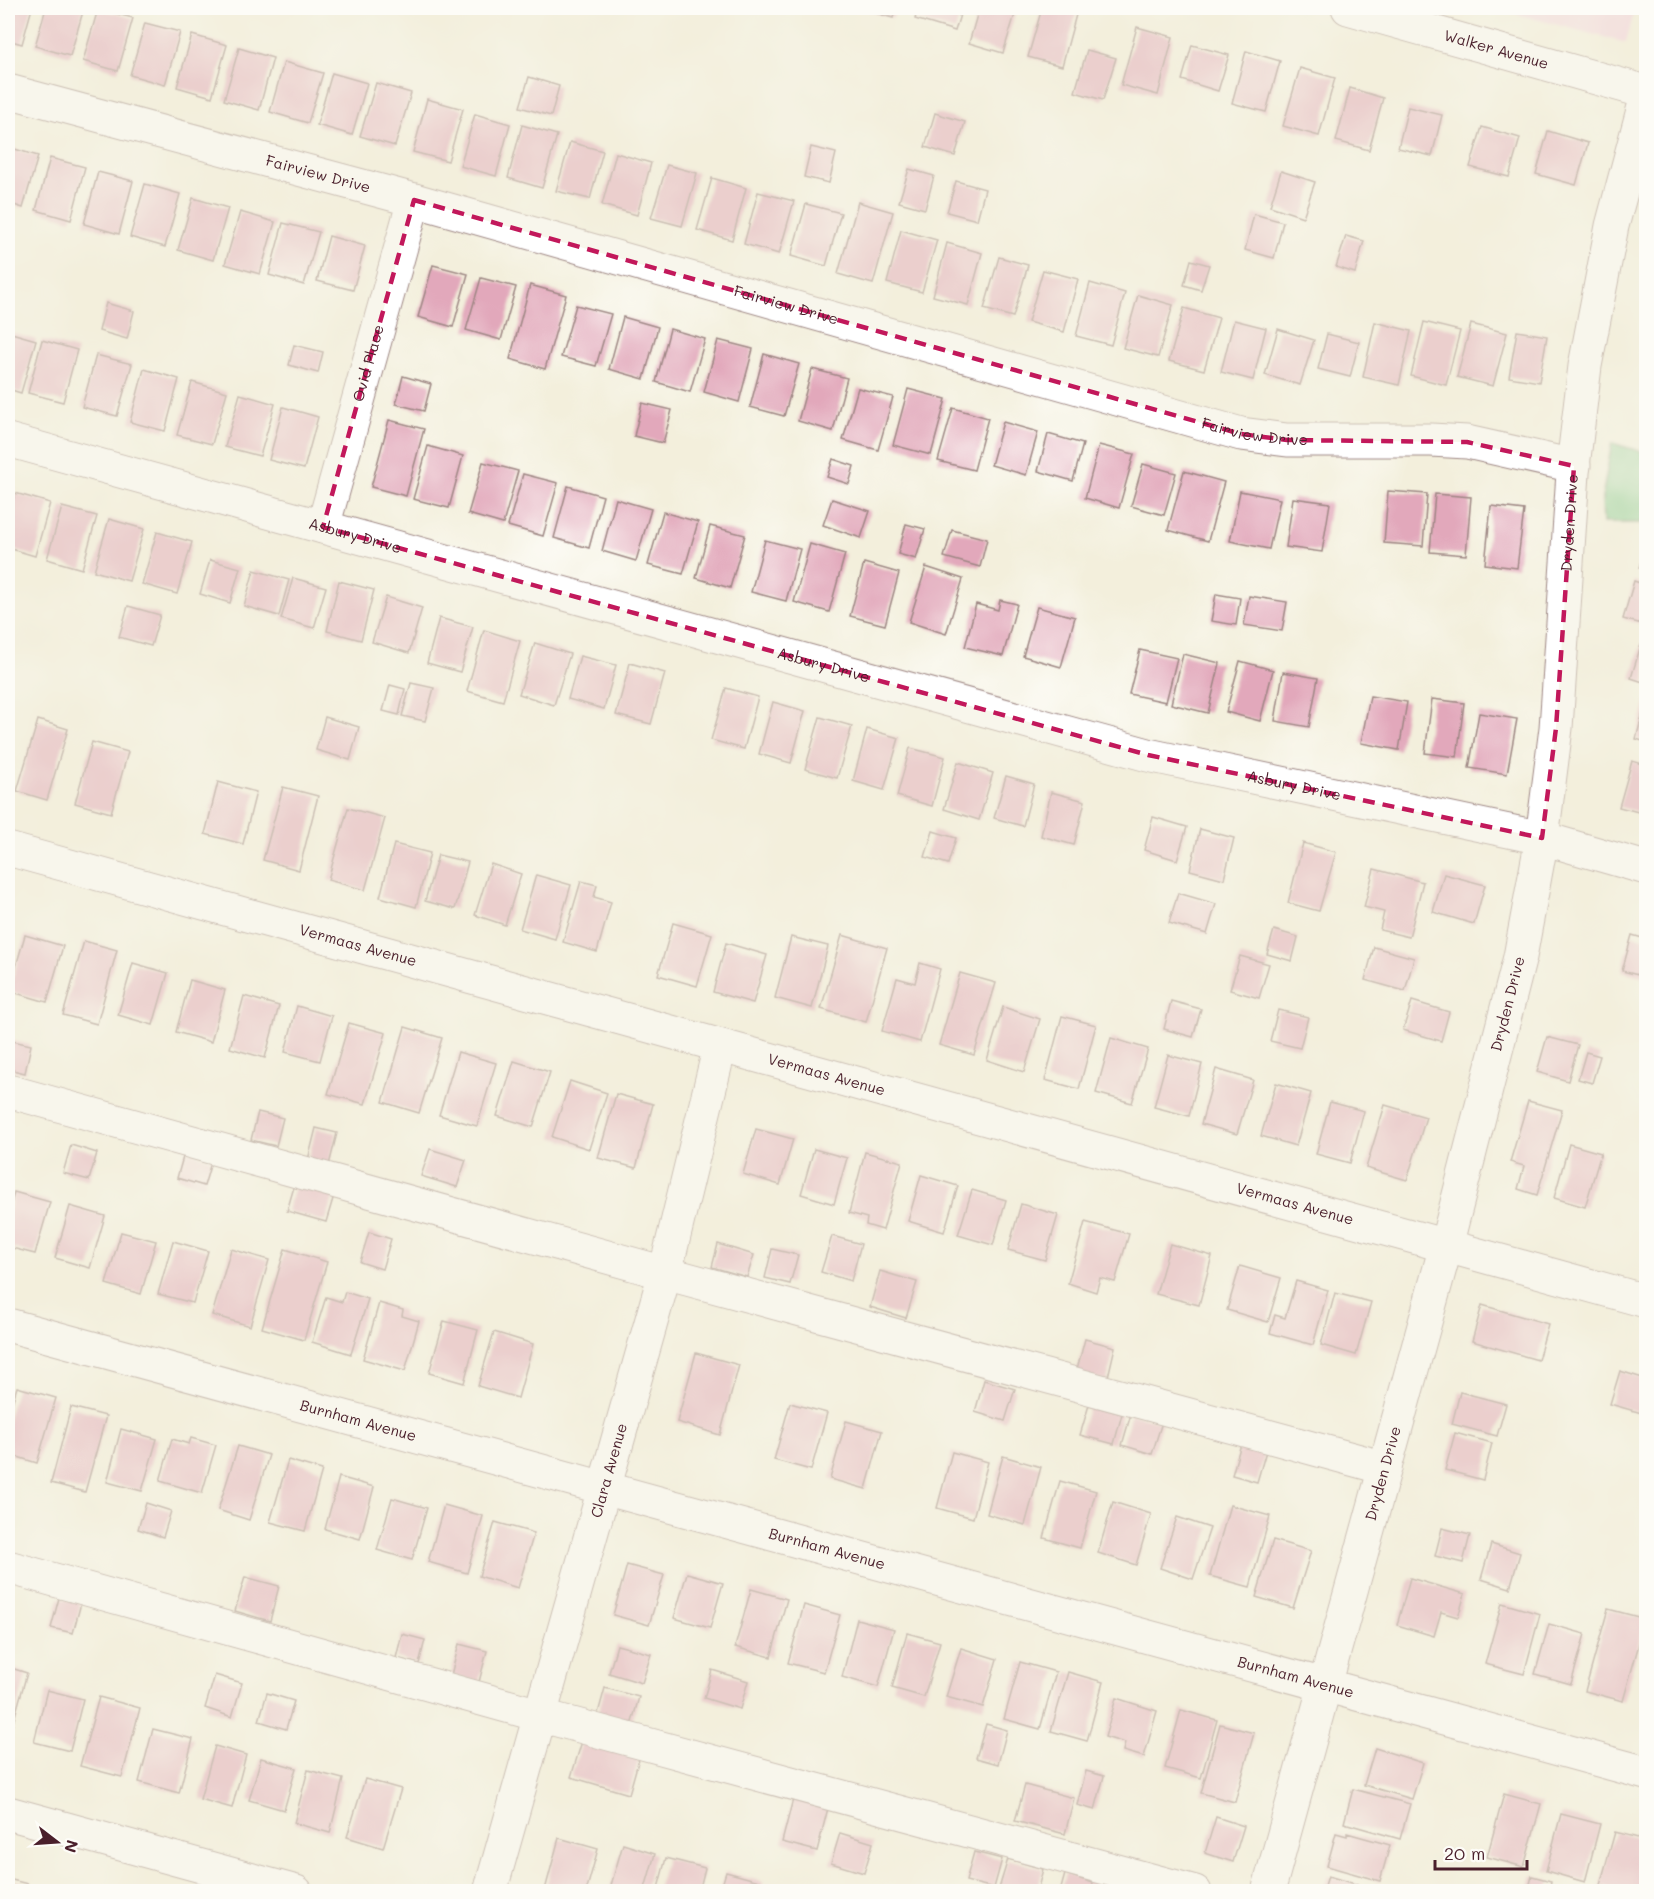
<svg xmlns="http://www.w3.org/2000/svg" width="1654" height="1899" font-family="Mali,sans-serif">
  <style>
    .built { fill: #f3cfdf }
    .green { fill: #7bc786; stroke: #627358; stroke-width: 1.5 }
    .building { fill: #e2a8bb }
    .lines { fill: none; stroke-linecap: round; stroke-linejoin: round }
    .minor-casing { stroke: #9e8784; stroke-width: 35 }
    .minor { stroke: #fff; stroke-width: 33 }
    .marked { fill: none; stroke: #c2185b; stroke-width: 4.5; stroke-dasharray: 12 8; stroke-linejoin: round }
    .labels { text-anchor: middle; stroke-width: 6; stroke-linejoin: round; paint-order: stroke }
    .street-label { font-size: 15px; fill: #4a1f2b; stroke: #fdfcf7 }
  </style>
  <rect width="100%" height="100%" fill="#fdfcf7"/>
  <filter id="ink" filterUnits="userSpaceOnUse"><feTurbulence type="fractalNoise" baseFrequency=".0167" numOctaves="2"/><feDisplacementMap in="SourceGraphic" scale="12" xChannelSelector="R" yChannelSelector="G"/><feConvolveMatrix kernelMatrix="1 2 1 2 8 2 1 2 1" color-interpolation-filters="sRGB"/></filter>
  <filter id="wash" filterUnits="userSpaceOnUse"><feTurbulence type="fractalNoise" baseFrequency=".008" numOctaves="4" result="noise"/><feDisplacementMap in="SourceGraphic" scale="24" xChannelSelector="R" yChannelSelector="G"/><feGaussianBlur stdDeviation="1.35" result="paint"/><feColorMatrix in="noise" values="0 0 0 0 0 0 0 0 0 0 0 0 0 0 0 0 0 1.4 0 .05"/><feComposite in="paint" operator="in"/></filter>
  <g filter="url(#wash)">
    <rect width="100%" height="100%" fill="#f3efdc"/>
    <path class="built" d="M1494,8H1635L1626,43Z"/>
    <path class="green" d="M1612,443L1646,453V523H1603L1602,498Z"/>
    <g id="blocks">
      <path class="building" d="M8,8H32L22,44L8,40Z
        M46,8H84L70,56L35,46Z
        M858,8H896L893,18Z
        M918,8H962L955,31L915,19Z
        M979,8H1017L1003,53L969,43Z
        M1042,8H1062L1077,11L1062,66L1028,57Z
        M98,9L133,18L118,71L83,61Z
        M145,23L180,32L165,85L130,75Z
        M1137,27L1173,37L1158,95L1121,85Z
        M192,35L227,45L212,97L177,87Z
        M1192,45L1229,55L1218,91L1182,80Z
        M239,48L273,58L259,110L224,100Z
        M1087,50L1116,58L1103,100L1075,92Z
        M1246,51L1280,61L1266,112L1232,103Z
        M284,62L323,73L308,123L270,112Z
        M1300,68L1335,78L1319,136L1283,126Z
        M332,73L367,83L352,135L317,125Z
        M529,77L559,86L551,116L520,107Z
        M376,83L411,93L395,146L360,136Z
        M1350,88L1383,98L1369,150L1336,141Z
        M427,99L463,109L448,161L413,152Z
        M1408,107L1442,115L1432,156L1398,148Z
        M935,113L965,122L955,156L925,147Z
        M475,114L510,124L496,176L460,166Z
        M522,125L557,135L542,188L508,178Z
        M1482,127L1520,138L1509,177L1470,167Z
        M1548,131L1588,143L1576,185L1536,174Z
        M570,142L603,151L590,199L556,191Z
        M8,147L38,156L23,208L8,203Z
        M811,147L836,153L829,183L804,177Z
        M616,153L651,163L637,215L602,205Z
        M50,158L85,167L71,220L36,210Z
        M667,165L697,173L682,226L651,218Z
        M909,169L934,176L925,209L899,202Z
        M1281,171L1315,182L1303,217L1270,206Z
        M98,172L133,181L119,234L84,224Z
        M712,178L746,188L732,240L697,230Z
        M956,181L985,189L977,220L947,212Z
        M145,184L180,194L165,247L130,237Z
        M758,192L794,201L779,254L744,244Z
        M193,198L228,208L213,260L178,250Z
        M858,202L893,212L873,284L838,274Z
        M806,204L841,213L826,266L791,256Z
        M240,212L275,222L260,274L225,264Z
        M1254,214L1283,222L1274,258L1245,250Z
        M283,223L319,232L304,285L269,275Z
        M901,230L937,240L922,292L887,283Z
        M329,236L365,246L353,290L317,281Z
        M1346,236L1364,241L1355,273L1336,267Z
        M947,243L982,253L968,305L933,296Z
        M999,257L1028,265L1013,317L984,309Z
        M1191,260L1209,265L1201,290L1184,285Z
        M433,265L468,274L453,327L418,317Z
        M1043,270L1078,279L1064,332L1028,322Z
        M481,278L516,287L501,340L466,330Z
        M1090,283L1125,293L1111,345L1076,336Z
        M530,285L566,295L545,369L510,359Z
        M1138,295L1173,305L1158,357L1123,348Z
        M106,303L134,311L127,339L99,331Z
        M576,305L611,314L596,366L561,357Z
        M1184,308L1219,318L1204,370L1169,361Z
        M623,317L658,327L644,379L609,369Z
        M1234,320L1266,328L1253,380L1221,372Z
        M1375,322L1411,331L1399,385L1363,377Z
        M1424,322L1460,331L1446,385L1411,376Z
        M1471,324L1507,333L1493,386L1457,377Z
        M670,329L705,339L690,392L656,382Z
        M1278,329L1314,340L1300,385L1265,375Z
        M1517,331L1547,336L1539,382L1509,377Z
        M8,332L36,340L21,393L8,389Z
        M1327,334L1359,342L1350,377L1318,369Z
        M42,340L77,350L63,402L28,393Z
        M718,340L753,349L739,402L704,392Z
        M294,345L323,352L318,373L289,365Z
        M764,354L799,364L784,416L750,407Z
        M96,355L132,364L117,416L82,407Z
        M144,369L179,379L165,431L130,422Z
        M812,369L847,378L833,431L798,421Z
        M403,376L431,384L424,411L396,404Z
        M192,382L227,392L212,444L177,435Z
        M858,388L893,397L878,450L843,440Z
        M908,389L946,399L931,455L893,445Z
        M240,394L275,404L260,456L225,447Z
        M642,403L672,410L663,443L634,436Z
        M283,407L318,417L304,469L269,460Z
        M953,408L988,418L974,470L938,461Z
        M389,420L424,429L406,496L371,487Z
        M1003,422L1038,432L1026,475L991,465Z
        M1048,434L1083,444L1073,481L1038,471Z
        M1099,445L1134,454L1119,508L1085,498Z
        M428,446L463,456L449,508L413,499Z
        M833,459L854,466L849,484L827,477Z
        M483,462L518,471L503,524L468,514Z
        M1143,464L1176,473L1164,515L1131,506Z
        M1184,471L1224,482L1208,541L1168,530Z
        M523,474L558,483L543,536L508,526Z
        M568,486L603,496L589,548L554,538Z
        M1240,491L1280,499L1269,549L1230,541Z
        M1388,491L1427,494L1423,546L1384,543Z
        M15,493L50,503L35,556L8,548V519Z
        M1435,494L1471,497L1466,555L1430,552Z
        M1293,498L1330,503L1322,552L1286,547Z
        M616,499L651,509L636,561L602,551Z
        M832,499L870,511L861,538L823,525Z
        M1491,506L1524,510L1517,568L1485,564Z
        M62,507L97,516L82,569L47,559Z
        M663,512L698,522L683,574L648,565Z
        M109,519L144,529L129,581L94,571Z
        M906,524L925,529L916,559L898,554Z
        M710,526L745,535L730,588L696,578Z
        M952,530L987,539L980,567L944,557Z
        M157,532L192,542L177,594L142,584Z
        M765,540L800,549L786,601L751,592Z
        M1646,542V570L1639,568Z
        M810,544L845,554L829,612L794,602Z
        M210,560L240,568L230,603L200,594Z
        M864,563L899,573L885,625L850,616Z
        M926,567L963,579L946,634L909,622Z
        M254,570L289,580L279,616L244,606Z
        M293,578L326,587L314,628L281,619Z
        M339,581L374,590L361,640L327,631Z
        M1634,581L1646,585V625L1623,619Z
        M1216,594L1240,598L1236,625L1211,621Z
        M1249,596L1287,602L1282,631L1244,625Z
        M386,597L422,608L409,653L372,642Z
        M1000,600L1017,604L1003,656L965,647L976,604L998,610Z
        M128,606L160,615L151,646L119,637Z
        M1037,607L1075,617L1061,667L1023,656Z
        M439,618L473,627L460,672L427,663Z
        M484,630L520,641L503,701L467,691Z
        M535,643L570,654L554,705L519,694Z
        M1641,645L1646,647V683L1631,678Z
        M1140,650L1177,658L1166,702L1129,694Z
        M1183,654L1220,663L1208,713L1171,704Z
        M580,656L616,665L604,709L568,699Z
        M1240,661L1273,670L1260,721L1226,712Z
        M630,663L665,673L651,724L616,715Z
        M1283,672L1318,678L1309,727L1275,721Z
        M411,683L434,688L425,721L402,716Z
        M390,685L405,689L399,715L383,711Z
        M726,688L758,697L744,749L711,740Z
        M1370,696L1407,702L1399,750L1361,743Z
        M1432,699L1464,703L1457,757L1425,753Z
        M1646,701V742L1636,739Z
        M773,702L805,711L791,763L759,754Z
        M1479,713L1517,719L1507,774L1469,768Z
        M325,717L359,727L350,760L316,750Z
        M820,717L852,726L837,778L805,769Z
        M38,720L68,729L47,800L17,791Z
        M867,729L899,738L884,790L853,781Z
        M92,742L128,752L111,813L75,803Z
        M910,748L945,757L932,806L897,796Z
        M1632,761L1646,765V814L1619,807Z
        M958,762L993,773L979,820L944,809Z
        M1006,776L1034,784L1023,826L994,818Z
        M218,782L256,792L243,844L205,834Z
        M283,787L318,796L299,870L263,860Z
        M1051,792L1085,801L1074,845L1041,836Z
        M348,808L385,818L365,890L328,880Z
        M1153,817L1187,827L1177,860L1144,850Z
        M1200,829L1234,838L1224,879L1190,870Z
        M933,831L956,838L948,864L925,857Z
        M1303,843L1336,852L1319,911L1288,903Z
        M394,844L430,853L416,907L380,897Z
        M438,855L468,862L455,909L425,901Z
        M491,864L521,874L505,925L475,915Z
        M1374,869L1423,882L1409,937L1380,930L1384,912L1364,907Z
        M1444,874L1485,885L1474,924L1433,912Z
        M536,875L571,885L555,939L520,929Z
        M581,881L597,885L594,897L611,902L597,952L563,942Z
        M1178,893L1216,904L1207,934L1169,923Z
        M673,923L712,934L697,986L658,975Z
        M1274,930L1298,937L1292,961L1267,954Z
        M25,935L63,946L47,1002L9,991Z
        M842,935L887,948L866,1022L821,1009Z
        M1632,935L1646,939V977L1622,971Z
        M791,937L828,946L812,1008L775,998Z
        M84,941L117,950L97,1024L63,1015Z
        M726,943L767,955L753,1003L713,992Z
        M1374,947L1414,958L1405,991L1365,980Z
        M1240,956L1269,964L1259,998L1230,990Z
        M133,963L168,973L153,1025L118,1015Z
        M920,963L940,969L920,1042L882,1031L897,978L915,983Z
        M960,973L996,983L974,1055L939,1045Z
        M190,980L225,990L211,1042L176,1032Z
        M244,996L279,1006L265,1058L230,1048Z
        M1171,1001L1201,1009L1193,1037L1164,1029Z
        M1412,1001L1449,1012L1441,1041L1403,1030Z
        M297,1006L332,1016L320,1061L285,1052Z
        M1003,1007L1040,1019L1024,1072L987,1060Z
        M1278,1010L1308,1017L1300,1048L1270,1041Z
        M1062,1016L1096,1025L1079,1089L1045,1080Z
        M349,1023L386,1033L365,1104L328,1094Z
        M405,1027L442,1038L419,1113L383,1102Z
        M1547,1037L1578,1045L1568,1081L1537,1072Z
        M1111,1038L1148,1049L1132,1103L1096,1093Z
        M8,1040L31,1045L25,1073L8,1069Z
        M458,1052L496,1063L477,1126L439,1115Z
        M1586,1052L1600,1056L1592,1083L1578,1079Z
        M1168,1055L1202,1064L1189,1116L1154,1107Z
        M514,1061L550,1072L533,1127L497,1116Z
        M1216,1069L1253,1080L1237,1134L1201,1124Z
        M570,1081L607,1093L589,1149L552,1137Z
        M1276,1083L1311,1093L1296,1146L1261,1136Z
        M616,1094L653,1104L636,1168L598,1158Z
        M1528,1101L1562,1110L1537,1195L1518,1189L1524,1166L1510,1162Z
        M1330,1102L1364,1111L1350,1163L1316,1154Z
        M1385,1105L1426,1117L1407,1180L1366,1168Z
        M258,1112L283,1118L276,1146L251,1140Z
        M316,1128L337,1133L329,1165L308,1160Z
        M756,1129L793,1139L780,1185L743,1174Z
        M1569,1144L1601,1153L1585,1207L1554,1198Z
        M71,1145L97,1153L89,1180L63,1173Z
        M430,1149L466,1160L457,1187L421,1176Z
        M814,1149L847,1158L834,1204L801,1194Z
        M185,1150L212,1159L204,1186L177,1178Z
        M865,1152L902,1162L883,1230L866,1225L867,1218L849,1213Z
        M921,1175L958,1186L944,1232L908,1221Z
        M296,1180L335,1192L326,1222L287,1211Z
        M972,1190L1006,1200L993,1245L958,1235Z
        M14,1192L50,1202L35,1254L8,1247V1216Z
        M1021,1204L1058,1215L1045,1260L1008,1250Z
        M70,1206L105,1216L90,1268L55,1258Z
        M1085,1222L1129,1234L1115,1282L1100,1278L1096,1292L1068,1283Z
        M121,1232L156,1241L141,1294L106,1284Z
        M369,1232L391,1239L382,1269L360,1262Z
        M832,1236L861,1244L851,1281L821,1272Z
        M173,1241L208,1251L193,1303L158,1294Z
        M718,1244L754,1255L747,1277L712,1267Z
        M1170,1244L1212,1256L1199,1305L1156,1294Z
        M231,1249L269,1260L250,1326L212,1315Z
        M285,1249L327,1262L304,1340L262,1328Z
        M772,1249L798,1255L790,1284L765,1278Z
        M1240,1266L1281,1278L1268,1322L1227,1310Z
        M880,1271L917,1282L906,1318L870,1307Z
        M1296,1281L1328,1290L1313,1345L1270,1333L1275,1315L1285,1318Z
        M345,1292L368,1299L351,1354L312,1342L326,1297L342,1302Z
        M1335,1293L1371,1302L1356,1355L1321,1345Z
        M379,1303L403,1310L402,1316L419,1321L405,1371L363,1359Z
        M1482,1305L1548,1324L1538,1360L1472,1341Z
        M444,1321L478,1330L464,1383L429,1373Z
        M494,1332L533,1344L518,1398L478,1386Z
        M1085,1339L1115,1347L1107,1381L1076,1373Z
        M696,1353L739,1365L720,1435L677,1422Z
        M1620,1371L1646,1379L1645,1414L1610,1404Z
        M984,1380L1015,1389L1005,1421L975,1412Z
        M17,1387L56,1398L37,1463L8,1454V1417Z
        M1460,1392L1506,1404L1497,1436L1452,1424Z
        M790,1403L827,1413L811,1470L774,1460Z
        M1089,1405L1122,1414L1114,1444L1080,1435Z
        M71,1407L106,1416L85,1492L51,1483Z
        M1131,1414L1162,1422L1152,1454L1122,1445Z
        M846,1421L882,1431L866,1489L830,1479Z
        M121,1429L157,1439L142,1491L107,1482Z
        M1455,1433L1492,1443L1483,1480L1445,1470Z
        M191,1438L216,1445L202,1493L160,1481L172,1439L189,1444Z
        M1241,1444L1266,1451L1257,1482L1232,1475Z
        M238,1446L269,1455L249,1520L218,1510Z
        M952,1452L988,1462L973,1518L937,1508Z
        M1003,1456L1041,1467L1025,1525L987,1514Z
        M288,1460L322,1470L305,1531L270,1522Z
        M339,1477L374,1487L360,1539L325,1529Z
        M1060,1481L1096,1491L1080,1548L1044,1538Z
        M392,1498L427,1508L412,1560L377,1550Z
        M1113,1502L1151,1514L1136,1565L1098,1553Z
        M146,1503L171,1511L163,1537L138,1529Z
        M444,1505L483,1516L467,1573L428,1562Z
        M1230,1505L1270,1516L1250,1587L1210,1576Z
        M1177,1517L1210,1528L1193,1579L1160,1568Z
        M495,1522L534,1533L518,1588L479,1576Z
        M1442,1528L1470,1535L1463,1563L1435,1556Z
        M1273,1540L1311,1551L1293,1608L1256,1597Z
        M1491,1544L1520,1553L1510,1588L1481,1579Z
        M627,1565L664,1575L649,1625L613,1615Z
        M687,1573L723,1583L710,1628L674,1618Z
        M245,1577L279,1586L270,1621L235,1611Z
        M1410,1578L1465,1594L1458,1617L1441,1612L1434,1636L1397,1625Z
        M751,1589L787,1599L771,1657L735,1647Z
        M59,1598L81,1603L73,1633L51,1628Z
        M1502,1603L1540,1614L1524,1674L1485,1664Z
        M804,1605L840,1615L824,1672L788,1663Z
        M1608,1609L1646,1619L1623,1701L1585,1691Z
        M857,1619L894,1629L878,1687L842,1677Z
        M1549,1624L1585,1634L1571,1684L1535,1674Z
        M907,1633L940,1642L924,1697L892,1688Z
        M402,1634L425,1640L419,1664L396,1658Z
        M459,1644L487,1651L479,1682L451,1675Z
        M617,1645L651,1654L642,1683L609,1673Z
        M961,1648L997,1659L983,1707L946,1697Z
        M1020,1662L1056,1672L1040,1729L1004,1719Z
        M8,1667L27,1673L8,1741Z
        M712,1670L748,1681L740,1709L704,1698Z
        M1068,1672L1103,1682L1087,1741L1051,1731Z
        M215,1675L242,1683L232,1717L205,1708Z
        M605,1688L639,1697L631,1726L597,1717Z
        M47,1690L83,1699L70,1751L34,1742Z
        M267,1693L294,1701L286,1729L259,1721Z
        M99,1697L140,1708L122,1777L80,1766Z
        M1116,1698L1157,1711L1144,1757L1123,1751L1125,1743L1105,1737Z
        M1181,1710L1217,1720L1201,1778L1165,1768Z
        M986,1724L1007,1730L998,1764L976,1758Z
        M1220,1724L1254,1733L1235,1802L1201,1793Z
        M153,1729L193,1739L179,1793L139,1782Z
        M583,1738L640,1755L629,1794L571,1777Z
        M215,1746L246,1755L232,1808L200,1799Z
        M1375,1748L1423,1763L1412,1799L1364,1785Z
        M261,1758L296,1768L284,1810L249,1800Z
        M308,1770L343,1779L330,1833L294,1823Z
        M1086,1771L1104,1776L1095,1810L1077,1805Z
        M365,1779L401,1789L383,1848L347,1837Z
        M1025,1785L1074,1798L1065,1834L1015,1821Z
        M1353,1789L1410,1804L1400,1839L1344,1823Z
        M1504,1794L1541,1804L1524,1867L1487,1857Z
        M793,1799L828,1808L817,1851L782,1842Z
        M1561,1814L1600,1824L1585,1882L1546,1871Z
        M1216,1817L1244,1826L1233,1862L1205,1853Z
        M1615,1832L1646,1840V1872L1641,1892H1623L1600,1885Z
        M840,1833L873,1843L864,1873L831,1863Z
        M1336,1833L1347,1836V1833L1390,1845L1380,1881L1327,1866Z
        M559,1838L598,1849L586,1892L545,1890Z
        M623,1844L655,1854L644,1892H609Z
        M974,1852L1002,1859L994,1888L966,1881Z
        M666,1858L705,1868L699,1892H657Z
        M1008,1859L1043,1869L1037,1892H998Z
        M726,1872L763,1882L761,1892H720Z
        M1065,1874L1093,1883L1091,1892H1060Z
        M1328,1876L1379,1891V1892H1323Z
        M1532,1876L1551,1881L1549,1892H1528Z
        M8,1879L28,1884L27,1892H8Z"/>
    </g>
  </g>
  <g filter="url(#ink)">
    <use href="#blocks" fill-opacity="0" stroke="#9e8784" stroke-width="1.5"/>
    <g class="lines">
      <defs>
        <g id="minor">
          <path id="s1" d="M1348,8L1646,92"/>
          <path id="s2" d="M8,91L414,200L1241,434L1287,440H1431L1467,442L1574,466"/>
          <path id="s3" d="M8,440L1148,755L1542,838L1646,868"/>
          <path id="s4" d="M323,527L414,200"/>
          <path id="s5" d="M8,849L1646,1301"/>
          <path d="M8,1091L665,1273L1385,1468"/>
          <path id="s6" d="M8,1325L1646,1773"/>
          <path d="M8,1567L539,1715L1195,1892"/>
          <path d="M8,1813L296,1892"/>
          <path id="s7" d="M490,1892L665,1273L720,1046"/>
          <path id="s8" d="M1268,1892L1446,1246L1520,957L1542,838L1556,728L1574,458L1585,366L1612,226L1646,99"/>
        </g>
      </defs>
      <use href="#minor" class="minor-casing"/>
      <use href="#minor" class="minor"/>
    </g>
  </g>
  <path d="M0 0H1654V1899H0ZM414,200L1241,434L1287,440L1467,442L1574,466L1556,728L1542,838L1148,755L323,527Z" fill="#f3efdc" fill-opacity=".55" fill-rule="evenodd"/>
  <path class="marked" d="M414,200L1241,434L1287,440L1467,442L1574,466L1556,728L1542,838L1148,755L323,527Z"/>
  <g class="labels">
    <g class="street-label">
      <text dy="5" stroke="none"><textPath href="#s1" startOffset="154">Walker Avenue</textPath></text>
      <text dy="5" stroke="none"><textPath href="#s2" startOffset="321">Fairview Drive</textPath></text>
      <text dy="5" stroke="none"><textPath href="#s2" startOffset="807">Fairview Drive</textPath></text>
      <text dy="5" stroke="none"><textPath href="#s4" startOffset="170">Ovid Place</textPath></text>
      <text dy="5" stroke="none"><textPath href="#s2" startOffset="1293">Fairview Drive</textPath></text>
      <text dy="5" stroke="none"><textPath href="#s8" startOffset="1406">Dryden Drive</textPath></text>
      <text dy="5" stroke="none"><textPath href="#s3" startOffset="360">Asbury Drive</textPath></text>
      <text dy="5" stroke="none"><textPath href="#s3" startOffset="846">Asbury Drive</textPath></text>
      <text dy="5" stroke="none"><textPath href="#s3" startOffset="1332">Asbury Drive</textPath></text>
      <text dy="5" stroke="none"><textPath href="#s5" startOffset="363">Vermaas Avenue</textPath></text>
      <text dy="5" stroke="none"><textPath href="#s8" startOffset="920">Dryden Drive</textPath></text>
      <text dy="5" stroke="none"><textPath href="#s5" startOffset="849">Vermaas Avenue</textPath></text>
      <text dy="5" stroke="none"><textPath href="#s5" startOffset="1335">Vermaas Avenue</textPath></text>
      <text dy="5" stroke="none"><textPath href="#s6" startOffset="363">Burnham Avenue</textPath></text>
      <text dy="5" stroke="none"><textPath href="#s7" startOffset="438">Clara Avenue</textPath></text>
      <text dy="5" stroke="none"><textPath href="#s8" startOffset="434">Dryden Drive</textPath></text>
      <text dy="5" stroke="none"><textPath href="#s6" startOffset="849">Burnham Avenue</textPath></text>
      <text dy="5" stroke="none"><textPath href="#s6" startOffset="1335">Burnham Avenue</textPath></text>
    </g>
  </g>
  <rect width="1654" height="1899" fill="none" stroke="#fdfcf7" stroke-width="30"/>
  <g transform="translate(57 1842) rotate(107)" stroke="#fdfcf7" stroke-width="4.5" paint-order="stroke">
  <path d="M0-4.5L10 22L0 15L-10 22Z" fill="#4a1f2b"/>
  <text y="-9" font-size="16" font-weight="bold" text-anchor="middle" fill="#4a1f2b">N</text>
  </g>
  <path d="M1435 1860v9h92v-9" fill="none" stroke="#4a1f2b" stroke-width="3"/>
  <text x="1444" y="1860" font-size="18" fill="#4a1f2b" stroke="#fdfcf7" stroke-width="4.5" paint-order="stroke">20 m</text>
</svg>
